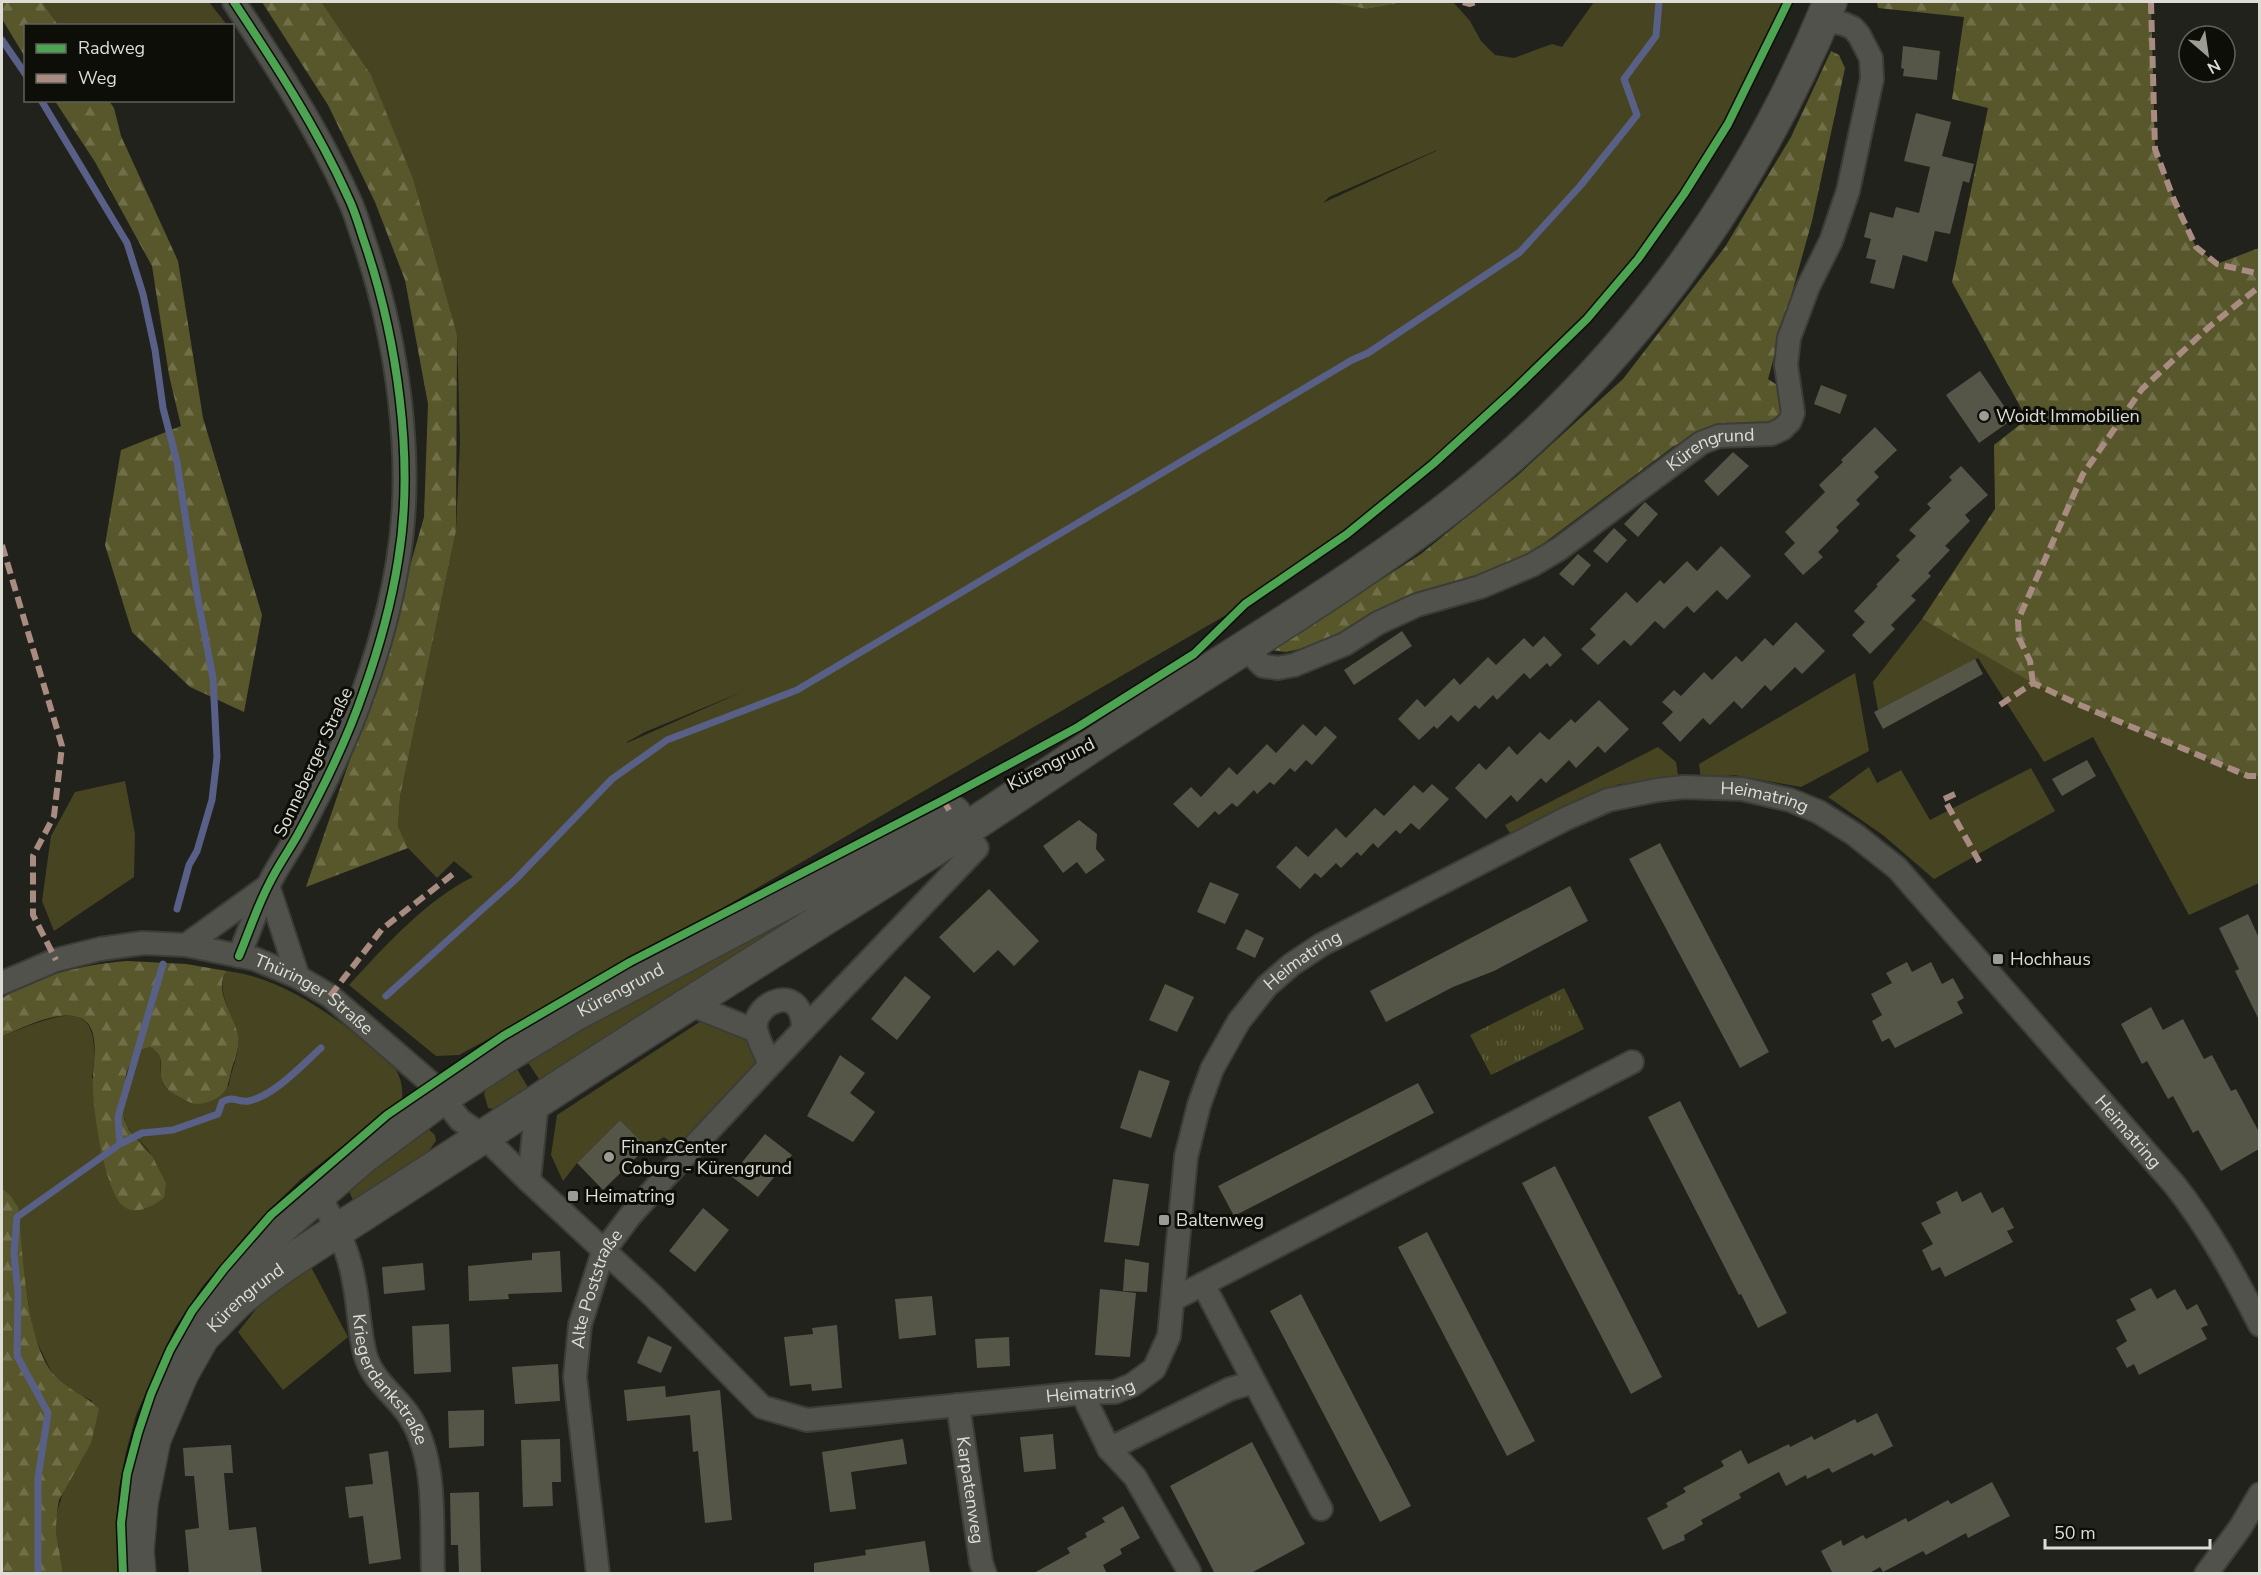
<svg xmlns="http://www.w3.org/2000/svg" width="2261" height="1575" font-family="'Nunito Sans',sans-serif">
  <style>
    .green { fill: #474521; fill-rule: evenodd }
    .forest { fill: url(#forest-firs) }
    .park { fill: url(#park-tufts) }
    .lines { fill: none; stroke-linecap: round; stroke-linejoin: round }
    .stream { stroke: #596087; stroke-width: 7 }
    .building { fill: #555548 }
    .street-casing { stroke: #3d3d38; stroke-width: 26 }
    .secondary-casing { stroke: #3d3d38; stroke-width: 36 }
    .street { stroke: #52524d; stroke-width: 22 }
    .secondary { stroke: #52524d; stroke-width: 33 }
    .quiet { stroke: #a88b81; stroke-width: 6; stroke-dasharray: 12 6; stroke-linecap: butt }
    .cycleway-casing { stroke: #0e0e09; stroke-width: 11 }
    .cycleway { stroke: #4ca352; stroke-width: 8 }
    .poi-dot { fill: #9c9c95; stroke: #0e0e09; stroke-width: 2 }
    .labels { text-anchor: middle; stroke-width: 6; stroke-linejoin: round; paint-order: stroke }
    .poi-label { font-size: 18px; fill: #ddddd6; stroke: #0e0e09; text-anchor: start }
    .street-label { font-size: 18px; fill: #ddddd6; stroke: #0e0e09 }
  </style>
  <defs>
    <pattern id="forest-firs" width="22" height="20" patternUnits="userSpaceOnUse" patternTransform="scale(1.5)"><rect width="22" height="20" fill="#58572b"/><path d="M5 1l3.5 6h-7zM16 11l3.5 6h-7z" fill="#706f49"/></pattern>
    <pattern id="park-tufts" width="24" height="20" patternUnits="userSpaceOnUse" patternTransform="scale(1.5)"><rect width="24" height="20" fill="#474521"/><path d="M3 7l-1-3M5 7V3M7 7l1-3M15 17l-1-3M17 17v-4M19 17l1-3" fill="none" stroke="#615f40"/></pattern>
  </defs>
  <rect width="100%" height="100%" fill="#22221d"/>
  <path class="green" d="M42,2H209L227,25H58Z
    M321,2H1326L1367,9L1405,2H1446L1454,3L1470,21L1481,41L1495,55L1514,58L1552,44L1562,47L1594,2H1788L1684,194L1587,319L1433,464L1245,604L630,962L459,1055L436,1056L349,985C384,947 426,900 473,877L454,861L437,878L408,848L398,828L400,797L456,531L460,442L457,335ZM1437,150L1436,151L1323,203L1329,197ZM744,691L627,743V742L645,732Z
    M1922,619L2080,705L2248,776H2259V883L2189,915L2093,737L2044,762L1978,658L1878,710L1873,682Z
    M1855,673L1869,751L1801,787L1734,775L1701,779L1699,764Z
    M1658,747L1676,762L1679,781L1619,784L1510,833L1505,825Z
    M1869,767L1877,783L1901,770L1930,820L2031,768L2055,811L1934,879L1883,835L1828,797Z
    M125,781L135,834L134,877L54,931L42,901L51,836L75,792Z
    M892,859L543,1085L525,1058Z
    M227,971C289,979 336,1020 386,1056C397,1068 404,1082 402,1099L301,1179L262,1217L202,1287L174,1329L136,1415L126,1452L119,1488L116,1524L118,1573H63L56,1532L57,1512L92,1401L67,1387L53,1375L34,1336L10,1195L2,1188V1036C56,1016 105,989 92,1077L144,1209L164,1198C160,1185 158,1170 152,1157C148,1146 135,1139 129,1129C115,1105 125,1070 140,1050L150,1047C167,1057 157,1065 162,1081C165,1092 183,1098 192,1104L229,1085C231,1068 242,1050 237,1034C233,1015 214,988 227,971Z
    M701,1021L730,1026L754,1042L756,1070L679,1148L664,1137L647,1147L620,1120L577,1163L563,1181L551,1155L557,1115Z
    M514,1064L532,1094L498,1110L488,1108L484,1094L488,1084Z
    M427,1128L435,1135L436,1141L423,1159L364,1198L353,1200L349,1191L351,1183Z
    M311,1267L348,1337L283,1390L238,1332L269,1293Z"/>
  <path class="forest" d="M2,2H42L58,25L26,26L25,57L2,19Z
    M262,2H321L371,75L413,179L457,335L456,531L400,797L398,827L408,848L306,887L377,681L424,517L428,404L405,280L375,202L328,105Z
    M1326,2H1405L1367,9Z
    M1877,2H2151L2155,149L2174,200L2196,247L2217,264L2259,248V776H2248L2080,705L2033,683L1922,619L1995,509L1994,445L2027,419L1952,282L1988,108L1952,99L1964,17L1878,8Z
    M1831,51L1839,55L1845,68L1812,221L1768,379L1780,387L1785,408L1778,419L1765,426L1719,427L1674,446L1532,552L1471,579L1421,592L1386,606L1322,644L1286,652L1271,650L1421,554L1517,476L1623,379L1725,247L1791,137Z
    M55,101H109L114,108L121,136L178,261L203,418L262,615L244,712L190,687L132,632L105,545L121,450L181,426L169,375L152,266L95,162Z
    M127,961L186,964L227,971C212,990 235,1016 238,1036C240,1049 234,1060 231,1072C228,1086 226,1095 211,1101C205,1103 195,1106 189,1102C181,1098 167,1092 163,1083C156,1069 169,1058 150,1047L140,1050L131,1062L126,1074L123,1109L124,1119L129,1130L152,1156L166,1183L164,1198C153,1206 134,1217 122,1205C104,1187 91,1103 93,1076C93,1064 96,1052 94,1040C93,1032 91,1025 84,1020C62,1006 24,1028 2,1036V998C41,974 82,965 127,961Z
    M2,1188L10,1195L18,1207C23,1251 25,1344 55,1376C68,1390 86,1395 99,1409L91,1443L59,1500L57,1512L56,1532L63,1573H2Z"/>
  <path class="park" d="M1564,988L1584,1029L1491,1075L1470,1035Z"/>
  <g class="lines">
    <path class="stream" d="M2,40L26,75
      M41,100L127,243L143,294L155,350L163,408L177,462L198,600L213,678L217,757L212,800L197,851L189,865L177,909
      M386,996L516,879L612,779L667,740L797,690L1352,360L1368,353L1520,252L1581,185L1637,115L1624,79L1656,36L1659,2
      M120,1144L118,1117L163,964
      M38,1574V1478L48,1413L17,1356L18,1292L14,1254L17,1217L120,1144L142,1133L173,1130L218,1114L222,1102C234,1095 238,1103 249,1101C275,1095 302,1065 321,1048"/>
  </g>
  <path class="building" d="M1903,46L1940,51L1937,80L1903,76L1904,69L1901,68Z
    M1916,113L1951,122L1942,156L1974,164L1969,183L1963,181L1950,234L1935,231L1927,262L1903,255L1894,289L1870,283L1876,260L1866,258L1871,239L1864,237L1870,212L1893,218L1896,207L1919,213L1930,167L1904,161Z
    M1980,371L2013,419L1979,443L1946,395Z
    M1821,385L1847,395L1840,414L1814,404Z
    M1875,427L1897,450L1874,472L1879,477L1856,500L1860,504L1836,527L1839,531L1818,552L1823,557L1803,575L1784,554L1795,543L1785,532L1825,492L1819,485L1843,462L1841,460Z
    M1733,452L1749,466L1718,496L1704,481Z
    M1961,466L1988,495L1965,515L1970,521L1945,546L1950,550L1928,573L1931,576L1911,596L1916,600L1891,625L1895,629L1870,654L1852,635L1865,622L1854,611L1878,586L1876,585L1900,560L1896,556L1916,536L1909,530L1931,508L1927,504L1952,480L1949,477Z
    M1645,502L1658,514L1638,537L1624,524Z
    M1614,528L1627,540L1607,563L1593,551Z
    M1721,546L1751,576L1727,600L1717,590L1694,613L1687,606L1664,629L1655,621L1631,646L1624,640L1598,665L1581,649L1596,635L1590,629L1626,592L1637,603L1660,580L1664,584L1687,561L1697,571Z
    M1578,554L1591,565L1573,586L1559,574Z
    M1796,622L1825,651L1802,674L1795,667L1771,691L1765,685L1742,709L1734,701L1710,725L1703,718L1680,742L1662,723L1673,712L1662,702L1674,690L1681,696L1704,672L1712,680L1736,656L1742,662L1765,638L1773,646Z
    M1402,631L1412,646L1354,685L1344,670Z
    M1544,636L1562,655L1550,667L1547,663L1530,679L1524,673L1497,700L1493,695L1479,709L1475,705L1458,722L1451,715L1437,729L1434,726L1419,740L1398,719L1417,699L1425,707L1454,678L1460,685L1488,657L1496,665L1524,638L1533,647Z
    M1975,659L1983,674L1883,729L1874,712Z
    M1599,700L1629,729L1605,753L1598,746L1576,768L1569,760L1546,783L1541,778L1517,802L1511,795L1486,819L1455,788L1479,763L1486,770L1509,746L1517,755L1540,732L1549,740L1571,719L1575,723Z
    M1303,724L1316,736L1325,726L1337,737L1312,765L1306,760L1295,772L1290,768L1274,785L1270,782L1257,794L1254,790L1237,807L1232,803L1219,815L1215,811L1198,828L1173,804L1191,787L1201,797L1229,767L1237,775L1267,744L1276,753Z
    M2087,760L2096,776L2062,796L2052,779Z
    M1432,784L1449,799L1419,830L1411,823L1400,834L1396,830L1378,848L1373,843L1361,856L1357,852L1341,868L1336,863L1321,878L1315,873L1300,889L1276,867L1296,846L1308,857L1336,828L1346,838L1375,808L1384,816L1414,785L1423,793Z
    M1079,820L1097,834L1096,849L1105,860L1086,874L1077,862L1063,873L1043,846Z
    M1660,843L1769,1052L1740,1068L1629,859Z
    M1210,882L1239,894L1225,924L1197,912Z
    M1570,886L1588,921L1494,971L1453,987L1386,1022L1370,991Z
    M989,889L1039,941L1014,966L998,950L974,973L939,937Z
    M2248,914L2259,938V1020L2235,971L2239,969L2219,928Z
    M1246,929L1264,938L1255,958L1236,949Z
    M1907,962L1912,972L1931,962L1942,984L1953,978L1964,998L1957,1002L1963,1013L1895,1048L1889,1038L1882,1042L1872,1021L1882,1015L1871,994L1892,983L1886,973Z
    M905,976L931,997L897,1040L871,1019Z
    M1165,984L1194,997L1177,1032L1149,1020Z
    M2151,1007L2163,1030L2183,1019L2204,1059L2212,1055L2231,1091L2236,1089L2259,1132V1149L2221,1171L2198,1130L2193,1133L2173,1096L2168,1099L2147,1061L2142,1064L2121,1024Z
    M840,1055L865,1073L850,1093L875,1112L853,1142L807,1116Z
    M1139,1070L1170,1081L1151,1138L1120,1128Z
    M1418,1083L1434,1113L1234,1216L1218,1186Z
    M1680,1101L1787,1313L1758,1328L1741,1294L1739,1295L1648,1117Z
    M620,1120L647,1147L603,1190L577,1163Z
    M765,1134L792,1155L758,1197L731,1176Z
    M1555,1166L1662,1377L1631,1394L1522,1183Z
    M1113,1179L1149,1184L1139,1246L1104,1242Z
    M1957,1191L1962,1202L1981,1192L1992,1213L2003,1207L2014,1228L2007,1231L2013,1242L1945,1277L1940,1267L1932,1271L1922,1250L1933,1244L1921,1223L1941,1213L1936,1202Z
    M703,1208L729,1230L695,1272L669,1251Z
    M1427,1232L1535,1441L1507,1456L1398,1247Z
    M560,1251L562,1292L508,1294L509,1299L469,1301L468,1266L532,1260V1253Z
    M1125,1259L1149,1263L1147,1292L1123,1291Z
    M423,1263L425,1290L384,1294L382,1267Z
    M2151,1288L2157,1299L2175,1289L2187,1310L2197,1304L2208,1325L2201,1328L2207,1339L2139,1375L2134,1364L2127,1368L2116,1348L2127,1341L2116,1320L2136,1310L2130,1299Z
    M1100,1289L1136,1293L1130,1357L1095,1355Z
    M1301,1294L1411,1506L1380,1522L1270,1311Z
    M932,1296L936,1335L899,1339L895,1299Z
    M449,1324L451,1372L414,1374L412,1326Z
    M837,1325L842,1388L812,1391L811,1384L790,1386L784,1337L813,1334L812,1328Z
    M648,1336L672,1347L661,1373L637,1363Z
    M1009,1337L1010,1366L977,1368L975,1339Z
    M558,1364L560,1401L515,1404L512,1367Z
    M665,1386L666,1397L720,1390L732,1520L705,1523L698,1451L693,1452L690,1415L627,1421L624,1390Z
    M484,1410V1446L449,1448L448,1411Z
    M1877,1413L1893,1446L1874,1456L1872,1453L1832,1473L1829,1468L1807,1479L1806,1475L1786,1486L1779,1472L1739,1494L1741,1498L1701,1520L1703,1524L1684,1535L1685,1540L1663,1550L1647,1518L1668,1507L1666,1503L1686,1492L1683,1488L1724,1466L1721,1461L1741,1450L1748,1464L1789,1444L1790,1447L1812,1436L1814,1440L1855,1419L1857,1423Z
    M1053,1434L1056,1469L1024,1472L1020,1437Z
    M560,1439L561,1482H552L553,1506L523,1507L521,1440Z
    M903,1439L907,1464L851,1472L856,1509L830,1512L822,1452Z
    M1252,1442L1305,1544L1249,1574H1215L1170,1486Z
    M231,1445L233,1473H224L229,1530L256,1527L262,1574H189L185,1530L199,1528L194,1476H185L183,1448Z
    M388,1451L401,1559L369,1564L363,1516L349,1518L345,1487L373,1484L369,1454Z
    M1992,1482L2010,1516L1968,1538L1966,1533L1926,1555L1923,1551L1883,1572L1880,1567L1868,1574H1833L1821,1551L1841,1540L1843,1546L1863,1535L1866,1539L1906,1518L1908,1522L1948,1500L1951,1504Z
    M479,1492L481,1574H459L458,1545H451L450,1493Z
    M1123,1506L1140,1538L1120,1549L1122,1554L1103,1565L1107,1574H1032L1070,1553L1067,1548L1087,1537L1085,1533L1105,1522L1102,1518Z
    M925,1541L930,1574H814V1563L866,1555L865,1550Z"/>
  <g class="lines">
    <defs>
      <g id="street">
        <path d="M234,2C275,64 317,128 348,197C355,211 359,226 364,241C397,337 415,460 398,561C391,605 379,648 364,690C347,740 323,789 297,836C288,852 277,867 269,884C257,907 249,932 239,956"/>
        <path id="s1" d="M1245,648L1263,666L1278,668L1294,665L1345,644L1378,623L1417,605L1480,587L1532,565L1559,549L1701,443L1719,436L1771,434L1782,429L1790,421L1793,413L1786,365L1789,338L1808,287L1831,241L1848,191L1872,79L1871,58L1859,35L1853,28L1844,24L1822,20"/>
        <path d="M268,886L298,977"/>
        <path d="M186,945L268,886"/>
        <path id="s2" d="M2,983L56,960L100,949L143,943L186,945L255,959L298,977L330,996L432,1084L460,1120L483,1136L529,1181L652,1295L762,1407L807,1420L1082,1393L1115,1392L1132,1385L1154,1369L1169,1336L1186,1157L1199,1105L1212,1069L1239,1021L1267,986L1291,965L1321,945L1567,818L1608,800L1657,790L1684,787L1742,789L1790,800L1819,812L1854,834L1897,868L2174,1184C2208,1227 2235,1276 2260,1325"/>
        <path d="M689,1004L756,1031"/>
        <path d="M803,1030L977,848L956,821"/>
        <path d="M529,1181L537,1102"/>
        <path id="s3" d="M318,1194C334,1221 349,1250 354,1282C359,1306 359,1331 365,1354C372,1381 396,1395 410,1417C438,1462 431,1523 433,1574"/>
        <path d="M1203,1284L1321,1509"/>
        <path d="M1174,1299L1632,1062"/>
        <path d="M1082,1393L1109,1449L1135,1477L1189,1571"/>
        <path id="s4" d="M958,1405L981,1562L985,1574"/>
        <path d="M1109,1449L1230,1389L1254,1382"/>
        <path id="s5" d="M598,1574L575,1377L580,1325L603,1252L630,1216L667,1175L770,1065C766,1054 758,1041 756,1029C752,1002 804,980 803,1030L770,1065"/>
        <path d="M2206,1574L2240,1528L2260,1494"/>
      </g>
      <g id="secondary">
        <path id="s6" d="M201,1338C214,1326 226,1312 239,1300C277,1268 321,1241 363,1214C420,1177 478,1140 535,1103C672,1013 813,926 952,838C1004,805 1054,770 1105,737C1222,660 1344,590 1454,504C1623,371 1749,200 1830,2"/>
        <path id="s7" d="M139,1574L137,1551L141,1503L154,1439L181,1375L234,1281L264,1242L364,1156L443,1097L514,1051L575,1014L954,813"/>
      </g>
    </defs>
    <use href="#street" class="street-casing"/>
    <use href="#secondary" class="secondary-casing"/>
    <use href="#street" class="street"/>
    <use href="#secondary" class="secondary"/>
    <path class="quiet" d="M1463,2L1470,4L1476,2
      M2151,2L2155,149L2174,200L2196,247L2217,264L2260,274
      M2,545L62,746L54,816L33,856V915L56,960
      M2033,683L2030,661L2019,638L2018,620L2083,474L2142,389L2209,327L2260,286
      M2000,705L2033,683L2080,705L2248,776H2260
      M1955,794L1944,799L1980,863
      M943,800L952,815
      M330,996L382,929L457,871"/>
    <defs>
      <path id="cycleway" d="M234,2C275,64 317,128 348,197C355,211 359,226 364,241C397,337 415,460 398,561C391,605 379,648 364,690C347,740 323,789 297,836C288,852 277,867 269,884C257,907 249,932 239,956
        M123,1574L121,1523L127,1474L138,1433L151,1394L170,1350L192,1311L224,1269L271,1215L387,1115L503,1036L630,962L943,800L1078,727L1194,654L1245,604L1347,534L1433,464L1513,391L1587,319L1638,259L1684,194L1728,124L1788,2"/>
    </defs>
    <use href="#cycleway" class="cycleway-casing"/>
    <use href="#cycleway" class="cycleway"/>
  </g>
  <g class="poi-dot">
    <circle cx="1984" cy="416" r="6"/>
    <rect x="1992" y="953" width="12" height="12" rx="3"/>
    <circle cx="609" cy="1157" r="6"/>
    <rect x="567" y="1190" width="12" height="12" rx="3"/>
    <rect x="1158" y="1214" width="12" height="12" rx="3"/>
  </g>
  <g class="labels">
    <g class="poi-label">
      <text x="1996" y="422">Woidt Immobilien</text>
      <text x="2010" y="965">Hochhaus</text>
      <text x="621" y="1153">FinanzCenter<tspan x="621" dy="21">Coburg - Kürengrund</tspan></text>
      <text x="585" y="1202">Heimatring</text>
      <text x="1176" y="1226">Baltenweg</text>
    </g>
    <g class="street-label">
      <text dy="6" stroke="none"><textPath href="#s1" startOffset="532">Kürengrund</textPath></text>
      <text transform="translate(313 762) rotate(-65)" y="6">Sonneberger Straße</text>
      <text transform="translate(1051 764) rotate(-27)" y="6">Kürengrund</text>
      <text dy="6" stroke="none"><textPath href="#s2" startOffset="2300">Heimatring</textPath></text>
      <text dy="6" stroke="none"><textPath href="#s2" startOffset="1796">Heimatring</textPath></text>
      <text dy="6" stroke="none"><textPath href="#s7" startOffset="801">Kürengrund</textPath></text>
      <text dy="6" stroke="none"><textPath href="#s2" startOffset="330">Thüringer Straße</textPath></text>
      <text dy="6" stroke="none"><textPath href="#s2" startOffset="2804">Heimatring</textPath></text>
      <text dy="6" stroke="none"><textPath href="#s5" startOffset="290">Alte Poststraße</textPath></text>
      <text dy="6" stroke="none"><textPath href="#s6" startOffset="60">Kürengrund</textPath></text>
      <text dy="6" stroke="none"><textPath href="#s3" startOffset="202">Kriegerdankstraße</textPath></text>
      <text dy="6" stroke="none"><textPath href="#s2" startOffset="1274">Heimatring</textPath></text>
      <text dy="6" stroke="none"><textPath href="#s4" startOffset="86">Karpatenweg</textPath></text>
    </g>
  </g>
  <rect width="2261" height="1575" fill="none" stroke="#ddddd6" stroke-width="6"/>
  <rect x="24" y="24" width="210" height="78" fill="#0e0e09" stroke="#61615b" stroke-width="1.5"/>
  <rect x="36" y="44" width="30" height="9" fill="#4ca352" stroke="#61615b" stroke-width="1.5"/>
  <text x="78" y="54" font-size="18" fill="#ddddd6">Radweg</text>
  <rect x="36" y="74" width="30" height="9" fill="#a88b81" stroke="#61615b" stroke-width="1.5"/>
  <text x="78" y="84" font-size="18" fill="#ddddd6">Weg</text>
  <g transform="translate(2207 54) rotate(151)"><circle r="28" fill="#0e0e09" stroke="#61615b" stroke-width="1.5"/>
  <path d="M0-4.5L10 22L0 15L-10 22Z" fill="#9c9c95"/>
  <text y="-9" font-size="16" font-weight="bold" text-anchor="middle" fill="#ddddd6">N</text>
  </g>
  <path d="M2045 1539v9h165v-9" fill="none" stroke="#ddddd6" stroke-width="3"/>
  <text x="2054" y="1539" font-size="18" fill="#ddddd6" stroke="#0e0e09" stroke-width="4.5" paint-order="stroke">50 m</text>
</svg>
